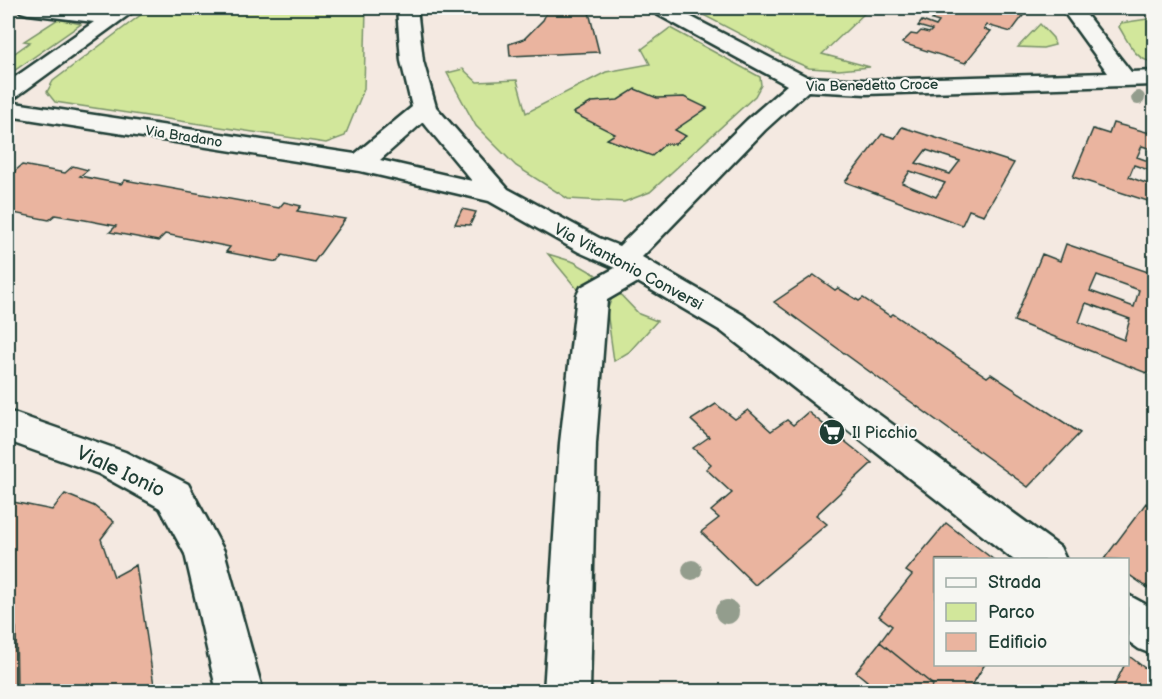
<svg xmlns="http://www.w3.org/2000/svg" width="1162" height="699" font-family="'Balsamiq Sans',sans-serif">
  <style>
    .green { fill: #d2e79b; stroke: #789268; stroke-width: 1.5 }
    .building { fill: #eab49f; stroke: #1f3d34; stroke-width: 1.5; fill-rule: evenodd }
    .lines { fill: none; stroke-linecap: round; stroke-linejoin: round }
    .minor-casing { stroke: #1f3d34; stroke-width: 5 }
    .minor { fill: #f6f6f2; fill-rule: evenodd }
    .tree { fill: #939d8d }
    .labels { text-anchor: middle; stroke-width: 4.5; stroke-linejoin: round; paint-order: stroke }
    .far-street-label { font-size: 14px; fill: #1f3d34; stroke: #f6f6f2 }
    .street-label { font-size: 16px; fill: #1f3d34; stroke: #f6f6f2 }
    .poi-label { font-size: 16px; fill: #1f3d34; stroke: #f6f6f2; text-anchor: start }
    .near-street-label { font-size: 20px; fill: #1f3d34; stroke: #f6f6f2 }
  </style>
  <rect width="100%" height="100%" fill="#f4e9e1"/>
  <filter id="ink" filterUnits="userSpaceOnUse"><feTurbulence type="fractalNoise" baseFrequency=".0167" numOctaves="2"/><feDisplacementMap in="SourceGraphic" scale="12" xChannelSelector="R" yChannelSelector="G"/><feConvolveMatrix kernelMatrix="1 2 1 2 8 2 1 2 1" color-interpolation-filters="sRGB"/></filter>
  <g filter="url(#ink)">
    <path class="green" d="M150,8H366L364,89L345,136L326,143L55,102L47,92L53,81Z
      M690,8C701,7 713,6 725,8C745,11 752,16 774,10L775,8H870L822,54L870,67L839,70L809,68L784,57Z
      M1154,18V62C1135,61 1128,41 1119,27L1121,23Z
      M58,19L81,24L8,75V58L30,42L24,41Z
      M1040,24L1053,38L1055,45L1043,48L1018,47Z
      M670,28L760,77L761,85L755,96L650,192L624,202L568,199L516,166L476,126L447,73L463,69L477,82L517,80L526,113L606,72L650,64L642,49Z
      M548,254L574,262L598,276L577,289Z
      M617,291L639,314L657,321L629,352L614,361L607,311L614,292Z"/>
    <path class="building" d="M549,8H588L599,52L510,56L509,44L524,39L543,20Z
      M944,8H1039L1036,11L1028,9L1011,32L987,25L984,29L991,31L965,63L902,43L911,34L917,35L921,31L929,33L932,30L918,26L922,21L936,26L939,22L932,20Z
      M635,89L657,98L684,97L707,108L675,130L686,136L675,144H665L652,156L607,139L615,134L573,113L592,102L618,100Z
      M1113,123L1154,134V150L1142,146L1137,157L1154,163V172L1134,165L1129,177L1154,186V203L1073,177L1093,129L1109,134Z
      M902,127L1014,163L984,215L969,210L962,225L845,182L882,134L895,138ZM926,150L960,161L950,174L916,163ZM910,171L945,183L936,197L902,183Z
      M22,165L65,173L73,166L88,170L80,176L121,184L125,180L279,208L284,202L301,206L297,211L345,219L314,262L282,255L277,262L226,252L230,247L165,234L158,241L110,232L116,226L85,220L55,215L49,220L8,212V177Z
      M462,209L476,212L470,225L455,224Z
      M1066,244L1154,274V376L1014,321L1042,254L1060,261ZM1097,275L1139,290L1134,307L1090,291ZM1086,303L1130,319L1124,340L1079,322Z
      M814,275L835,290L838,288L859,301L863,298L890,316L893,314L987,377L991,374L1080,433L1028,487L774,302Z
      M716,404L735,419L748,410L771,431L787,420L793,425L808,412L872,463L816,515L827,524L755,585L701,532L719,518L711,511L732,493L706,469L711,464L693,448L709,437L691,420Z
      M65,494L94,506L114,522L101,539L114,577L136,565L155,692H17L16,628L8,611V501L52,510Z
      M1146,503L1154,509V592L1128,574V560L1104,559Z
      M946,523L994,560H936V664H985L968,692H929L933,685L880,642L892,626L879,616L912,575L906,571Z
      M8,611L16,628L17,692H8Z
      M880,642L933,685L929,692H859L867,681L856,672Z
      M1129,656L1154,675V692H1111L1125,664H1128Z"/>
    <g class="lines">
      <defs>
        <path id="minor" d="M18,8H76L109,11L115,8H138L16,97L8,99V82L94,22L28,14L21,12Z
          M397,8H417L423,61L436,107L508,189L599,238L619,246L747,120L787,85L653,12L650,8H674L807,77L866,80L1108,73L1061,8H1081L1131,72L1154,71V85L866,94L808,91L765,130L642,257L743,315L1060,547L1066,560H1014L721,331L638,282L607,300L596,443L590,692H544L560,443L577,295L581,287L615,268L579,252L489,201L360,171L8,116V102L355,154L412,107L401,61ZM423,122L472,181L380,160Z
          M8,411L125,452L188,484L224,551L263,692H217L185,554L160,508L99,474L8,441Z
          M1128,595L1154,609V655L1139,649L1128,641Z"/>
      </defs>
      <use href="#minor" class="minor-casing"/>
      <use href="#minor" class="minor"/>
    </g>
    <g class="tree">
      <circle cx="1138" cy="98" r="7"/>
      <circle cx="692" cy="570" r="10"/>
      <circle cx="727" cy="612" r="12"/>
    </g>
  </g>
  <defs>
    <symbol id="supermarket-disc" viewBox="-11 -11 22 22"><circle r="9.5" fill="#1f3d34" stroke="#f6f6f2"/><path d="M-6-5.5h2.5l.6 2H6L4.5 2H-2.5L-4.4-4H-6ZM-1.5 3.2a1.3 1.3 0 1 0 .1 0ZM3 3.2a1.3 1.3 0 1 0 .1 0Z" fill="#fff"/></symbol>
  </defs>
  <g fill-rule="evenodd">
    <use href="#supermarket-disc" x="817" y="417" width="30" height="30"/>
  </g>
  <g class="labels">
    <g class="far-street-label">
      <text transform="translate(872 85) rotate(-1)" y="5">Via Benedetto Croce</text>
      <text transform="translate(184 136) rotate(9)" y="5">Via Bradano</text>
    </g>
    <g class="street-label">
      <text transform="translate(629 266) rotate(28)" y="6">Via Vitantonio Conversi</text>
    </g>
    <g class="poi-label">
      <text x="852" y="438">Il Picchio</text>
    </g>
    <g class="near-street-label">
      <text transform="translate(121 471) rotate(25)" y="7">Viale Ionio</text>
    </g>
  </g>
  <rect width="1162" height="699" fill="none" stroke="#f6f6f2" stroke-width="30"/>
  <rect x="15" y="15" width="1132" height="669" fill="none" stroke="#1f3d34" stroke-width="2" filter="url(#ink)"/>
  <rect x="934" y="558" width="195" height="108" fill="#f6f6f2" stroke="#a0aca6" stroke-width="1.5"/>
  <rect x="946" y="578" width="30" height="9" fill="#f6f6f2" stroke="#a0aca6" stroke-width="1.5"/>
  <text x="988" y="588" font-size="18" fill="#1f3d34">Strada</text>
  <rect x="946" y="603" width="30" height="18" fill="#d2e79b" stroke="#a0aca6" stroke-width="1.5"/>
  <text x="988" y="618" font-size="18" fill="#1f3d34">Parco</text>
  <rect x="946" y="633" width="30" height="18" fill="#eab49f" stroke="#a0aca6" stroke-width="1.5"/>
  <text x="988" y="648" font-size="18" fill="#1f3d34">Edificio</text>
</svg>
